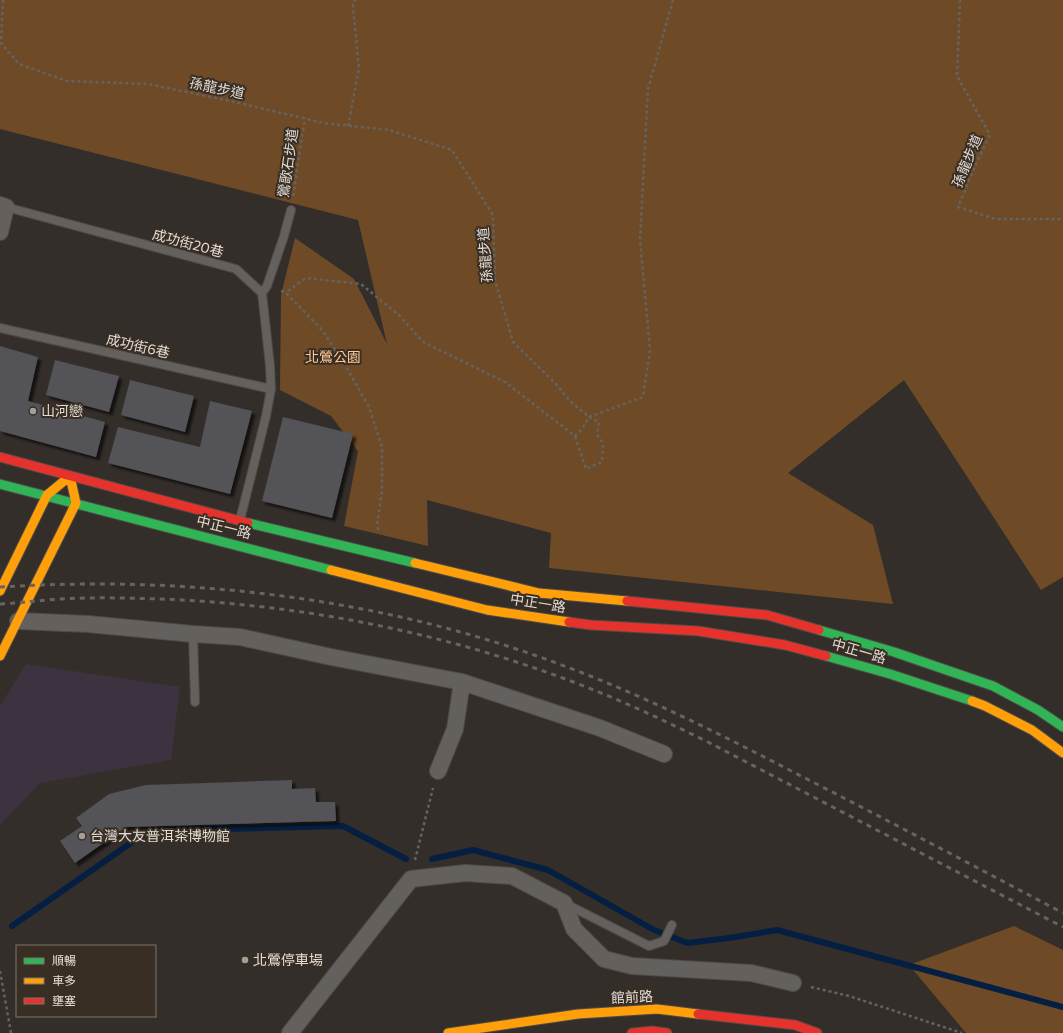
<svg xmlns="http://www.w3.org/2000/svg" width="1063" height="1033" font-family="Commissioner,'Noto Sans TC',sans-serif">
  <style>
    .industrial { fill: #3d323f }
    .green { fill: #6e4b26 }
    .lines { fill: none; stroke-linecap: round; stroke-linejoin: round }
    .stream { stroke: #051f42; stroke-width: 6 }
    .building { fill: #535259; filter: url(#shadow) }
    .lane-casing { stroke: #4e4a45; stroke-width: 10 }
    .street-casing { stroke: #4e4a45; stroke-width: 18 }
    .fast-casing { stroke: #4e4a45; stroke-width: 11 }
    .slow-casing { stroke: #4e4a45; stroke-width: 11 }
    .jam-casing { stroke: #4e4a45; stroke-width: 11 }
    .path { stroke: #656360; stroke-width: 2.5; stroke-dasharray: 3 3; stroke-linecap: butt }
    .lane { stroke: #63605e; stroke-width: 8 }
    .street { stroke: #63605e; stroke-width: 16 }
    .fast { stroke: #30b455; stroke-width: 9 }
    .slow { stroke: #ff9f0a; stroke-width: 9 }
    .jam { stroke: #e5322d; stroke-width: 9 }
    .rail { stroke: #666461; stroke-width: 3; stroke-dasharray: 5 5; stroke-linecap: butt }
    .poi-dot { fill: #a59f99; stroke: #382e24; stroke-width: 1.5 }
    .labels { text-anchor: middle; stroke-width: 4; stroke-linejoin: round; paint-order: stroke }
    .street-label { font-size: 14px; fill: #e3dcd5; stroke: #382e24 }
    .park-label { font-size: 14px; fill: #fcc894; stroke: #382e24 }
    .poi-label { font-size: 14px; fill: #e3dcd5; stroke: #382e24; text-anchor: start }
  </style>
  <defs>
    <filter id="shadow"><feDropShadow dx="3.5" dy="3.5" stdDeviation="1" flood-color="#0009"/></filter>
  </defs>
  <rect width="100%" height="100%" fill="#332e29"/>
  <path class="industrial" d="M26,664L180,687L171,760L40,783L0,825V706Z"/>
  <path class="green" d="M0,0H1063V577L1041,590L904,380L788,473L873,525L893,604L549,568L551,533L427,500L428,546L344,526L358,451L331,416L280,390L281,295L295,238L354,279L387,344L358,220L0,129Z
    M1014,926L1063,950V1033H966L909,965Z"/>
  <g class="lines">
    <path class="stream" d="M432,859L473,850L548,870L654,930L687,943L729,938L777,930L1063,1007
      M12,926L148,831L343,826L406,859"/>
  </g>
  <path class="building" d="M0,346L38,357L28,401L105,422L96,457L0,431Z
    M55,360L119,376L109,412L46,395Z
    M130,380L194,396L185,432L121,415Z
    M210,401L252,411L230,494L108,463L118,427L200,447Z
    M283,417L353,434L332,518L262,501Z
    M292,780V789L315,788L316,802H335L336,821L126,827L75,863L60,841L82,826L76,818L109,794L146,785Z"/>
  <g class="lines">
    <defs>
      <path id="lane" d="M6,207L236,269L262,293L270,366L271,389L266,416L240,520
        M262,293L267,286L284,236L291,210
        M0,328L271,389
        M193,634L195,702
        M566,904L649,946L664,941L672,925"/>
      <path id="street" d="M0,205L6,207L0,232
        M18,621L88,624L193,634L240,637L331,657L462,682L600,728L664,754
        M438,771L455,729L462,682
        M290,1033L411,879L465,873L512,876L564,903L574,929L604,959L632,966L751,973L793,983"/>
      <path id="fast" d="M0,484L331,570
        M248,523L415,563
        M819,630L894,652L993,686L1038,710L1063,727
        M826,656L890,674L972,701"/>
      <path id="slow" d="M415,563L539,593L627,601
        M331,570L487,610L569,622
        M0,591L47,495L70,476L76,503L0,656
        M972,701L985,706L1032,730L1063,753
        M448,1033L578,1014L657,1009L698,1014"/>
      <path id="jam" d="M0,457L248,523
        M627,601L767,615L819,630
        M569,622L591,625L698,631L785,645L826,656
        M698,1014L795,1025L817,1033
        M632,1033L652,1031L667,1033"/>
    </defs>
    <use href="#lane" class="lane-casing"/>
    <use href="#street" class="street-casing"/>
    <use href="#fast" class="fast-casing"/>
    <use href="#slow" class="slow-casing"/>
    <use href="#jam" class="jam-casing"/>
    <path class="path" d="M3,0L1,43L19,64L67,81L148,84L235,102L324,123L389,130L452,150L493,215L495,280L513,342L554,382L571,402L589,417L643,397L650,350L640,240L648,89L673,0
      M960,0L957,76L990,135L975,166L958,207L995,219H1063
      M348,126L359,68L353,6L355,0
      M293,196L305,118
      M281,291L285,292L323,331L345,365L369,407L382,447V490L377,525L379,532
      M288,291L306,278L361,284L400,316L423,342L505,382L575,436L582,429L589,417L599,422L597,434L603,444L602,462L586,469L575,436
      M415,860L433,788
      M0,971L11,1033
      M811,987L849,996L962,1033"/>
    <use href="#lane" class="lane"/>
    <use href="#street" class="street"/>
    <use href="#fast" class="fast"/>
    <use href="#slow" class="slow"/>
    <use href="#jam" class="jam"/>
    <path class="rail" d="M0,587C32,585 64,584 97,584C253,584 412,609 559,664C643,695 722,735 801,776C889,821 976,867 1063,913
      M0,604C21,603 41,600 62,599C95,597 128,598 161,599C313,605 466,637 606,695C640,709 673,725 706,741L1063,927"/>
  </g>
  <g class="poi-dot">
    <circle cx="33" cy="411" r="4"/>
    <circle cx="82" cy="836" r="4"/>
    <circle cx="245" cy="960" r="4"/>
  </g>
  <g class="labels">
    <g class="street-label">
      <text transform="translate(217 88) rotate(12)" y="5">孫龍步道</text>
      <text transform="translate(967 161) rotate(-67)" y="5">孫龍步道</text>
      <text transform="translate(288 163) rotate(-82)" y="5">鶯歌石步道</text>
      <text transform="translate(188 243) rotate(15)" y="5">成功街20巷</text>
      <text transform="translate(485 255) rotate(-94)" y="5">孫龍步道</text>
      <text transform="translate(138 346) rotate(13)" y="5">成功街6巷</text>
      <text transform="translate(224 527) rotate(14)" y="5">中正一路</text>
      <text transform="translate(538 603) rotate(9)" y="5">中正一路</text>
      <text transform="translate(859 651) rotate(16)" y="5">中正一路</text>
      <text transform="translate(632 997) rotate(-3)" y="5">館前路</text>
    </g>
    <g class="park-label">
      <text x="333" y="362">北鶯公園</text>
    </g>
    <g class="poi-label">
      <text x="41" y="416">山河戀</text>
      <text x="90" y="841">台灣大友普洱茶博物館</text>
      <text x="253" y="965">北鶯停車場</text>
    </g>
  </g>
  <rect x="16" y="945" width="140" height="72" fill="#382e24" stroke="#7c746b"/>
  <rect x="24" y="958" width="20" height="6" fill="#30b455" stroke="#7c746b"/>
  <text x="52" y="965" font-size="12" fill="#e3dcd5">順暢</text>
  <rect x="24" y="978" width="20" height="6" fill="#ff9f0a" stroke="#7c746b"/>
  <text x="52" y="985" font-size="12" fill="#e3dcd5">車多</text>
  <rect x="24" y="998" width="20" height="6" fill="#e5322d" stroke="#7c746b"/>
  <text x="52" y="1005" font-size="12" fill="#e3dcd5">壅塞</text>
</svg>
